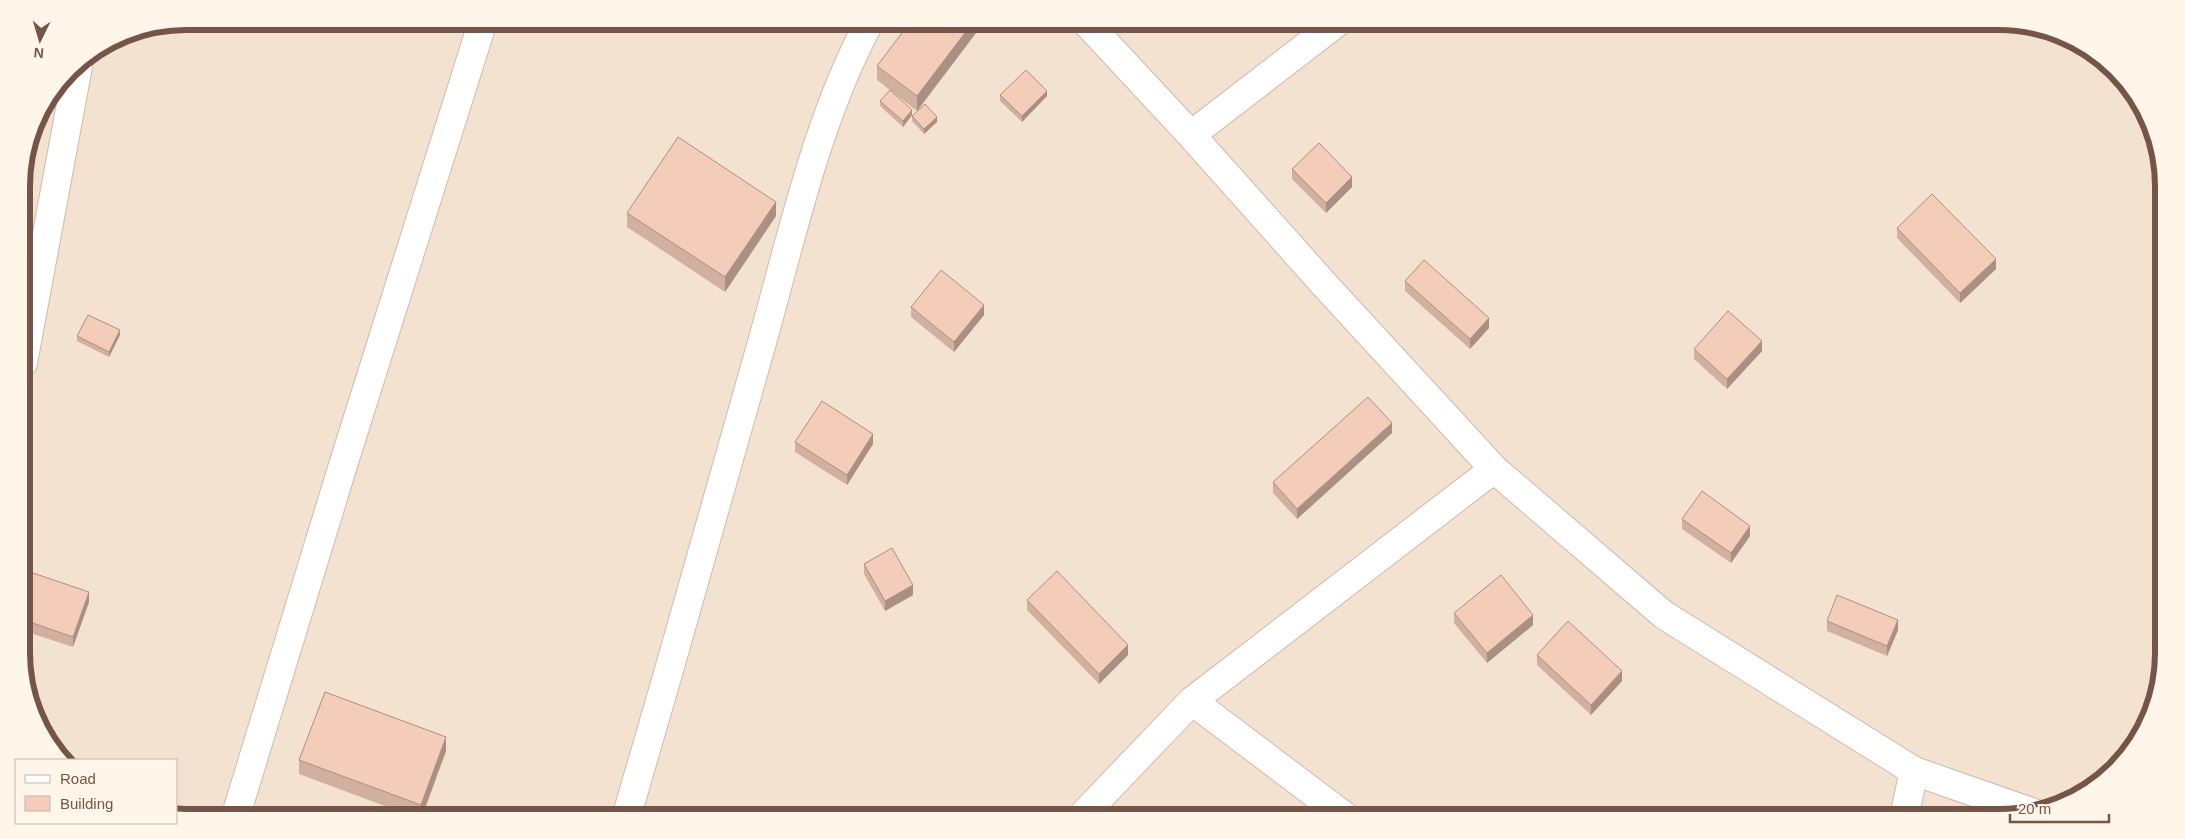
<svg xmlns="http://www.w3.org/2000/svg" width="2185" height="839" font-family="Arial,sans-serif">
  <style>
    .residential { fill: #f4e2d1 }
    .lines { fill: none; stroke-linecap: round; stroke-linejoin: round }
    .minor-casing { stroke: #d0baac; stroke-width: 30 }
    .minor { stroke: #fff; stroke-width: 28 }
    .wall { fill: #d1b0a0 }
    .shaded-wall { fill: #aa9082 }
    .building { fill: #f3cdba; stroke: #aa9082 }
    .rim { fill: none; stroke: #755548; stroke-width: 6 }
  </style>
  <rect width="100%" height="100%" fill="#fdf1e3"/>
  <path class="residential" d="M186,21H1999L2052,30L2099,55L2130,85L2162,164L2164,653L2155,706L2130,753L2099,784L2052,809L2010,817L176,816V760H61L24,685L22,175L38,113L77,62L123,34Z"/>
  <g class="lines">
    <defs>
      <path id="minor" d="M1085,21L1191,135L1323,283L1494,469L1664,615L1914,771L2034,813
        M1191,135L1339,21
        M23,363L79,61
        M1192,701L1347,818
        M1904,817L1914,771
        M235,818L344,462L483,21
        M626,818C672,661 717,504 761,346C791,240 817,118 870,21
        M1080,818L1192,701L1494,469"/>
    </defs>
    <use href="#minor" class="minor-casing"/>
    <use href="#minor" class="minor"/>
  </g>
  <path class="wall" d="M911,21H985L917,111L877,80V66Z
    M1573,21H1586L1579,28Z
    M1000,95L1047,96L1022,122L1000,101Z
    M880,101L912,115L903,127L880,106Z
    M912,116L937,122L924,134L912,121Z
    M1292,169L1352,187L1326,213L1292,179Z
    M627,213L776,216L725,292L627,227Z
    M1897,228L1996,269L1960,303L1897,238Z
    M1405,281L1489,328L1470,349L1405,291Z
    M911,307L984,315L954,352L911,317Z
    M120,335L109,357L77,341V336Z
    M1694,349L1762,351L1727,389L1694,359Z
    M1392,433L1297,519L1273,493V482Z
    M795,442L873,444L847,485L795,452Z
    M1682,519L1750,536L1731,563L1682,529Z
    M864,564L913,595L885,611L864,574Z
    M24,570L89,602L73,647L24,631Z
    M1027,600L1128,655L1099,684L1027,610Z
    M1454,613L1533,625L1487,663L1454,623Z
    M1827,621L1898,630L1887,656L1827,631Z
    M1537,655L1622,681L1591,715L1537,665Z
    M446,751L422,818H417L299,774V760Z"/>
  <path class="shaded-wall" d="M974,21H985L917,111V96Z
    M1579,21H1586L1579,28Z
    M1047,91V96L1022,122V116Z
    M912,110V115L903,127V121Z
    M937,117V122L924,134V129Z
    M1352,177V187L1326,213V203Z
    M776,202V216L725,292V277Z
    M1996,259V269L1960,303V293Z
    M984,305V315L954,352V342Z
    M1489,318V328L1470,349V339Z
    M120,330V335L109,357V352Z
    M1762,341V351L1727,389V379Z
    M1392,423V433L1297,519V509Z
    M873,434V444L847,485V475Z
    M1750,526V536L1731,563V553Z
    M913,585V595L885,611V601Z
    M89,592V602L73,647V637Z
    M1533,615V625L1487,663V653Z
    M1898,620V630L1887,656V646Z
    M1128,645V655L1099,684V674Z
    M1622,671V681L1591,715V705Z
    M446,737V751L421,818V805Z"/>
  <path class="building" d="M911,21H974L917,96L877,66Z
    M1026,70L1047,91L1022,116L1000,95Z
    M890,90L912,110L903,121L880,101Z
    M925,104L937,117L924,129L912,116Z
    M678,137L776,202L725,277L627,213Z
    M1319,143L1352,177L1326,203L1292,169Z
    M1932,194L1996,259L1960,293L1897,228Z
    M1424,260L1489,318L1470,339L1405,281Z
    M941,270L984,305L954,342L911,307Z
    M1728,311L1762,341L1727,379L1694,349Z
    M88,315L120,330L109,352L77,336Z
    M1368,397L1392,423L1297,509L1273,482Z
    M822,401L873,434L847,475L795,442Z
    M1702,491L1750,526L1731,553L1682,519Z
    M892,548L913,585L885,601L864,564Z
    M24,570L89,592L73,637L24,620Z
    M1057,571L1128,645L1099,674L1027,600Z
    M1501,575L1533,615L1487,653L1454,613Z
    M1837,595L1898,620L1887,646L1827,621Z
    M1568,621L1622,671L1591,705L1537,655Z
    M325,692L446,737L421,805L299,760Z"/>
  <path d="M0 0H2185V839H0ZM186 30H1999A156 156 0 0 1 2155 186V653A156 156 0 0 1 1999 809H186A156 156 0 0 1 30 653V186A156 156 0 0 1 186 30Z" fill="#fff5e9" fill-rule="evenodd"/>
  <path class="rim" d="M186 30H1999A156 156 0 0 1 2155 186V653A156 156 0 0 1 1999 809H186A156 156 0 0 1 30 653V186A156 156 0 0 1 186 30Z"/>
  <rect x="15" y="759" width="162" height="65" fill="#fff5e9" stroke="#c8b5a9"/>
  <rect x="25" y="775" width="25" height="8" fill="#ffffff" stroke="#c8b5a9"/>
  <text x="60" y="784" font-size="15" fill="#755548">Road</text>
  <rect x="25" y="796" width="25" height="15" fill="#f3cdba" stroke="#c8b5a9"/>
  <text x="60" y="809" font-size="15" fill="#755548">Building</text>
  <g transform="translate(40 40) rotate(185)" stroke="#fff5e9" stroke-width="4" paint-order="stroke">
  <path d="M0-4L9 19L0 12L-9 19Z" fill="#755548"/>
  <text y="-8" font-size="14" font-weight="bold" text-anchor="middle" fill="#755548">N</text>
  </g>
  <path d="M2010 814v8h99v-8" fill="none" stroke="#755548" stroke-width="2.5"/>
  <text x="2018" y="814" font-size="15" fill="#755548" stroke="#fff5e9" stroke-width="4" paint-order="stroke">20 m</text>
</svg>
